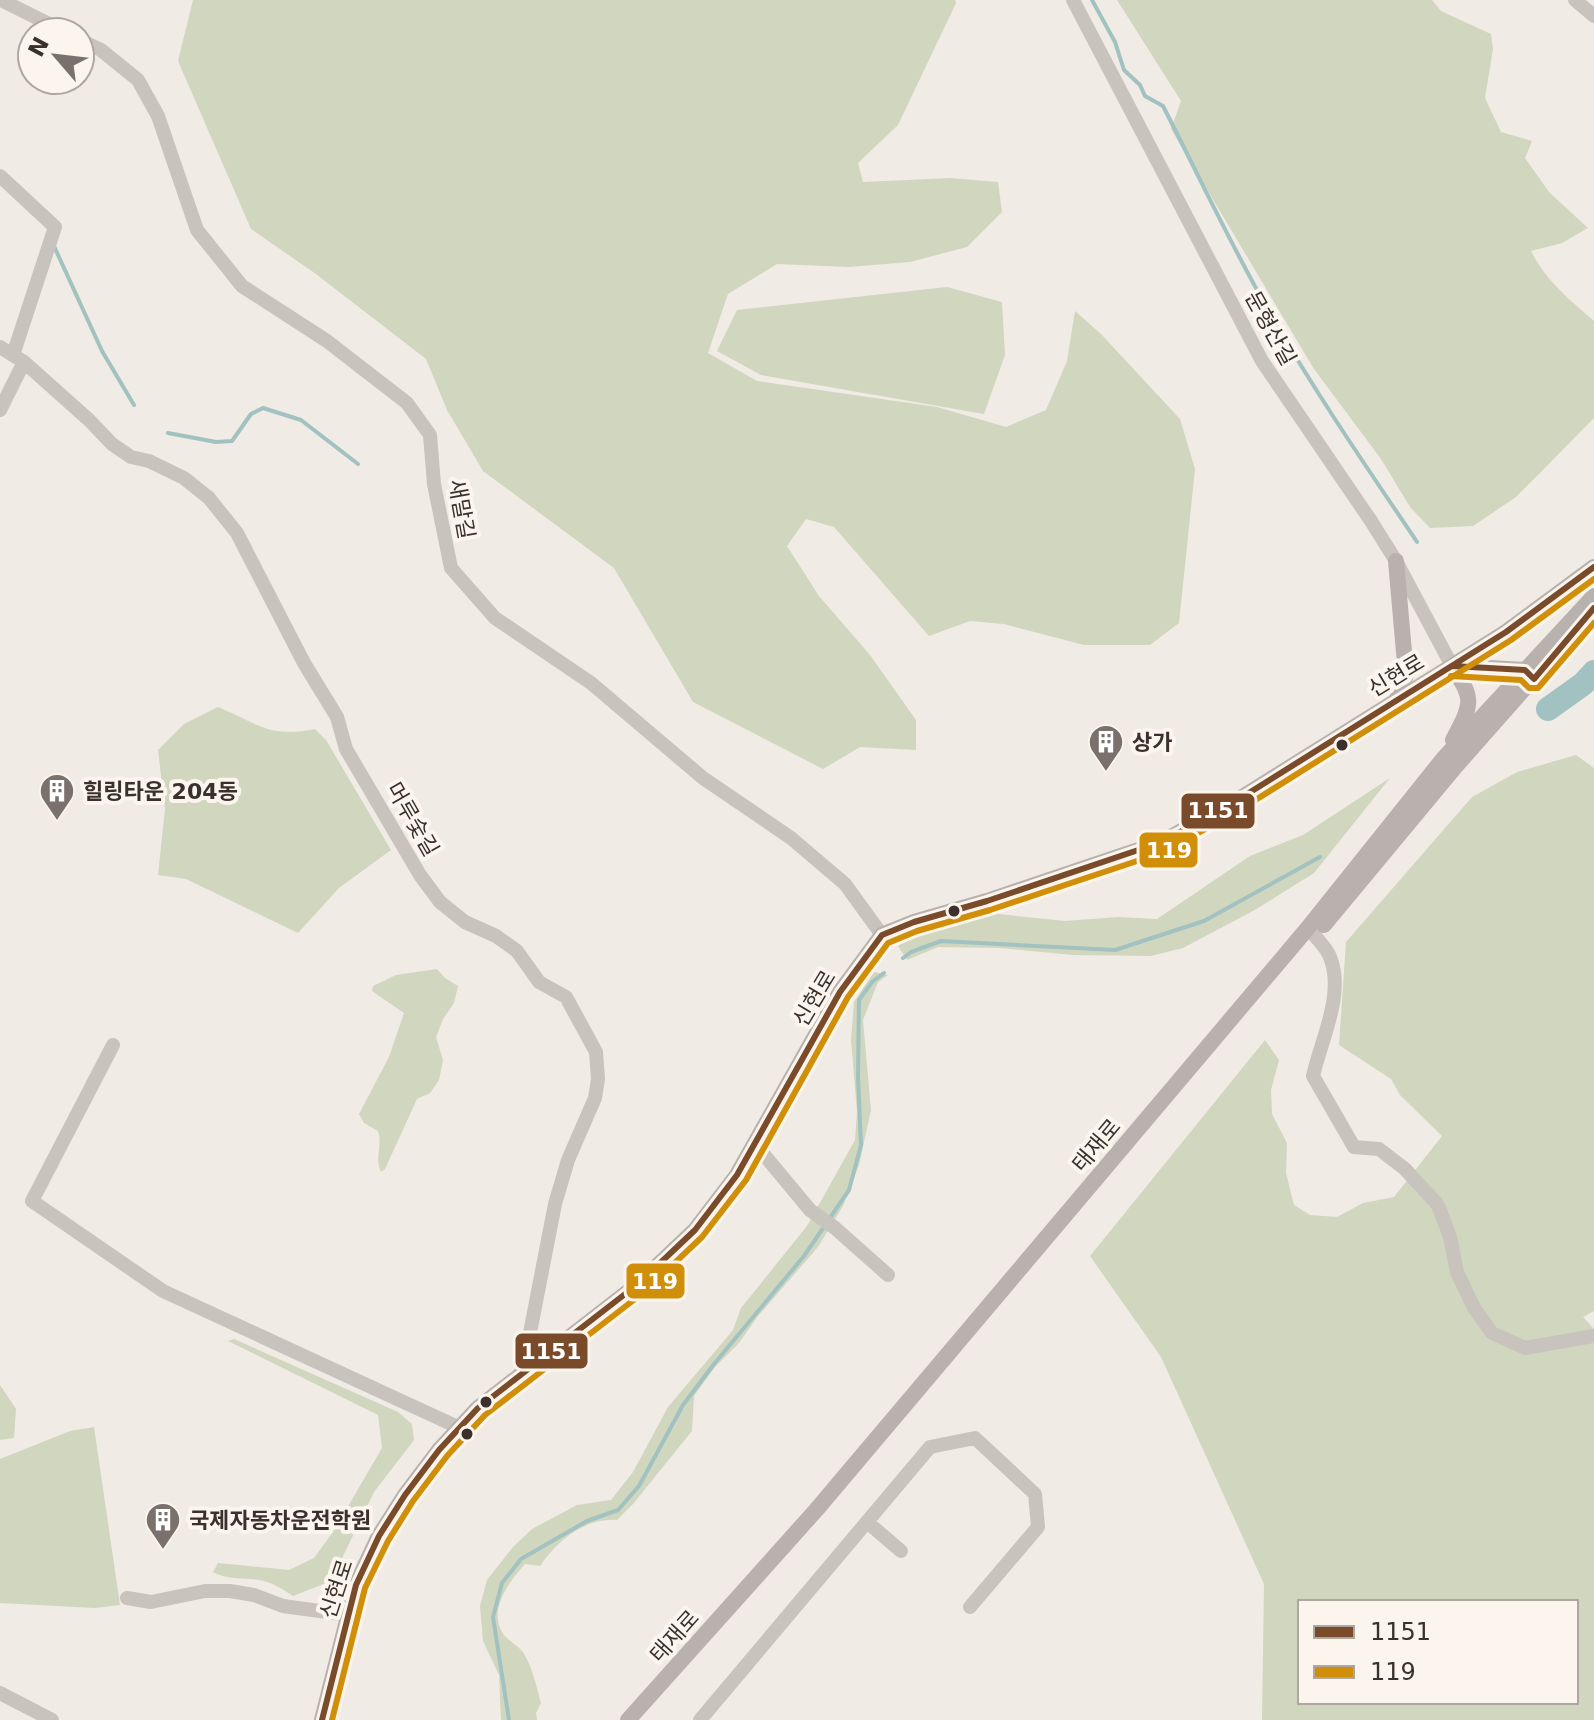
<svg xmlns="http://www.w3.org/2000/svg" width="1594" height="1720" font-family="'DejaVu Sans','Noto Sans KR',sans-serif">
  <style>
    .green { fill: #d1d6bf; fill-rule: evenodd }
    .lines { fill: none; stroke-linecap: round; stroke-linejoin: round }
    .stream { stroke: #a1c2c1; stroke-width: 4 }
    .river { stroke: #a1c2c1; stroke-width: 24 }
    .minor { stroke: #c9c3be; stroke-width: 14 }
    .major { stroke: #b8b1ad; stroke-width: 16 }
    .bus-1-casing { stroke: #fbf5ee; stroke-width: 12 }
    .bus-2-casing { stroke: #fbf5ee; stroke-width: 12 }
    .bus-1 { stroke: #7a4b2a; stroke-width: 6 }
    .bus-2 { stroke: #d18e09; stroke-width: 6 }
    .bus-dot { fill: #3b302b; stroke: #fbf5ee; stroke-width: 3 }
    .labels { text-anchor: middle; stroke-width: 8; stroke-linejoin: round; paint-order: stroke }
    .street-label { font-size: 22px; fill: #3b302b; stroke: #fbf5ee }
    .poi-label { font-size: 22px; font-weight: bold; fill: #3b302b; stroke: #fbf5ee; text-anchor: start }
    .line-badge { stroke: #fbf5ee; stroke-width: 3 }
    .badge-label { font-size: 22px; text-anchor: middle; font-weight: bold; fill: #fff }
  </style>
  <rect width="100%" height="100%" fill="#f0ebe5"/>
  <path class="green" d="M193,0H955L956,3L898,125L858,163L863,182L951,178L998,182L1002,212L967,247L910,262L849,267L777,264L728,294L708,353L757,381L937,407L1006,427L1046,410L1067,361L1075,311L1101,334L1180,419L1195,469L1179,623L1150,645H1084L1004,624L970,621L929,636L834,527L806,519L787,546L819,596L870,655L916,720V750L860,747L823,769L693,702L614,568L483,471L447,410L426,359L316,274L251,229L178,61Z
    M1117,0H1432L1441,11L1491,34L1493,49L1485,98L1501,132L1532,141L1525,158L1549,192L1588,228L1562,243L1531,251C1546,281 1569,299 1594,321V418L1516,497L1473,526L1430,528L1410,507L1381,459L1314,369L1171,129L1181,101Z
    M947,287L1002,302L1005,355L984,414L761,375L717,351L737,310Z
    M218,707C259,724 268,738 315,729L326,740L391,850L339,888L298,933L186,879L158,875L165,809L158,750L184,724Z
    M1576,755L1594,768V1311L1583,1317L1594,1329V1720H1262L1264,1584L1161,1357L1090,1256L1265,1040L1279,1060L1271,1090L1272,1114L1287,1143L1286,1173L1294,1205L1310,1215L1337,1217L1363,1203L1394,1197L1442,1136L1400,1095L1391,1079L1339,1045L1346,942L1472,797L1517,772ZM1300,1602H1576V1702H1300Z
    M1390,778L1314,873L1253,911L1183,948L1151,956L1073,955L1000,948L938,947L907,960L898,946L914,934L951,922L988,913L1065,921L1118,917L1157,919L1250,856L1303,835Z
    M437,969L445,978L458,986L454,1003L443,1019L436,1037L443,1060L439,1080L430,1093L417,1099L385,1169L381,1172C374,1157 383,1146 378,1131L364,1123L359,1114L389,1057L404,1013L372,991L373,986L396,975Z
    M874,972L888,975L878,982L863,1020L871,1110L859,1165L843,1206L818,1247L758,1316L739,1343L715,1367L694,1396L692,1431L633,1504L617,1520C584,1518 558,1540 540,1566L525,1564C511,1580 488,1608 502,1632C507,1641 519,1645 524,1654C533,1669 536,1686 541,1703L536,1713L537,1720H501L499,1675L483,1641L480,1606L487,1580L513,1547L532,1529L577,1505L611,1500L633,1472L668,1407L733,1330L741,1308L807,1226L855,1140L857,1112L851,1040L854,1002Z
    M234,1339L398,1412L412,1424L414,1440L374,1492L331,1581L293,1596C280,1587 268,1580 251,1579C236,1578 227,1579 213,1572L218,1563L289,1570L314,1558L333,1532L382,1448L378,1415L228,1341Z
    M0,1385L16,1409L14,1438L0,1440Z
    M94,1427L120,1605L95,1608L0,1603V1459L70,1431Z"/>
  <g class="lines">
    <path class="stream" d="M1092,0L1115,42L1124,70L1140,85L1145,96L1163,106C1200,178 1234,252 1275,322C1319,398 1368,469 1417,542
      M53,244L102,351L134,405
      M168,433L216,442L232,441L251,414L263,408L301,420L358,464
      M903,958L911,952L941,941L1115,950L1204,921L1320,857
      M509,1720L493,1617L502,1583L521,1559L587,1521L618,1510L639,1486L683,1405L714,1364L804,1256L849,1190L861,1145L858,1077L859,1000L872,982L884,973"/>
    <path class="river" d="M1548,709L1583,684L1594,672"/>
    <path class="minor" d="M1,0L65,32
      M1073,0L1262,361L1371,521L1396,561L1452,666
      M1575,0L1594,16
      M80,40L101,50L138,80L158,116L197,230L242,286L327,341L407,403L430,435L434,484L451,568L495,618L591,683L703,778L791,838L845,884L882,935
      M0,176L55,227L13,355
      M0,347L24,362L89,420L112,444L131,457L149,461L184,478L209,498L237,533L304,663L337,717L346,749L420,875L440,902L465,922L496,936L517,951L539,982L566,997L596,1052L598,1079L595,1098L568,1160L555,1204L522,1374
      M0,410L24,362
      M1315,936C1320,942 1327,949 1330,957C1345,994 1321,1040 1313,1076L1354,1147L1379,1149L1405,1169L1438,1205L1450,1237L1457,1272L1474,1308L1492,1333L1525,1348L1594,1336
      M113,1045L32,1201L163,1291L460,1428
      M755,1144L810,1210L835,1228L888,1275
      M867,1522L901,1551
      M127,1598L151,1602L205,1591H230L254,1595L283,1606L349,1615
      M0,1693L52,1720
      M700,1720L930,1447L975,1438L1035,1494L1038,1527L970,1607"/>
    <path class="major" d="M1452,666C1475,701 1472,703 1453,740
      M1453,666L1525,670L1529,674
      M1396,701L1406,675L1396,561
      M1324,925L1456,766L1561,647
      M322,1720L356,1585L379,1536L405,1495L439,1450L478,1408L638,1284L695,1230L737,1175L840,992L882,935L914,922L987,901L1162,842L1244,796L1452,666L1506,632L1594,567
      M628,1720L817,1509L1307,929L1443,759L1594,596"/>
    <defs>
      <path id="bus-1" d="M1452,666L1525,670L1534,679L1594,608
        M322,1720L356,1585L379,1536L405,1495L439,1450L478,1408L638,1284L695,1230L737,1175L840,992L882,935L914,922L987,901L1162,842L1244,796L1506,632L1594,567"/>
      <path id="bus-2" d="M1451,676L1521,680L1529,688H1538L1594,623
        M332,1720L365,1588L388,1541L413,1501L447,1456L485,1415L644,1292L702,1237L746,1180L848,997L888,943L917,931L990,910L1167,851L1249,804L1511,640L1594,579"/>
    </defs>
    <use href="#bus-1" class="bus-1-casing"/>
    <use href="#bus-2" class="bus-2-casing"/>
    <use href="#bus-1" class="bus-1"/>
    <use href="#bus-2" class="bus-2"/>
  </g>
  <defs>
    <symbol id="building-pin" viewBox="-11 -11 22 30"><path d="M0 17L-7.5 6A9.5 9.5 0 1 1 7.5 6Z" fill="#7a716c" stroke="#fbf5ee"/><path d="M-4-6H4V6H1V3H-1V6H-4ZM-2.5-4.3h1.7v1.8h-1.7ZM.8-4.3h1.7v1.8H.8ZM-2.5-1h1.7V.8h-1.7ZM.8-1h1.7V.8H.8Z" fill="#fff"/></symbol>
  </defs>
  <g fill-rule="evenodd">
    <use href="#building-pin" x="1086" y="722" width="40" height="54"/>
    <use href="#building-pin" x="37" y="771" width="40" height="54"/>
    <use href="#building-pin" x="143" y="1500" width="40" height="54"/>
  </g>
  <g class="bus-dot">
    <circle cx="1342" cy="745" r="7"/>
    <circle cx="954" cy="911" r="7"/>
    <circle cx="486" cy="1402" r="7"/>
    <circle cx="467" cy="1434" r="7"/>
  </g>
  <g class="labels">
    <g class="street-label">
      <text transform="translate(1271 328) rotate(61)" y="8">문형산길</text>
      <text transform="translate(462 509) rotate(80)" y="8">새말길</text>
      <text transform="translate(1396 675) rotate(-31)" y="8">신현로</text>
      <text transform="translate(413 819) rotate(60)" y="8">머루숯길</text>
      <text transform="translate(814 998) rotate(-59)" y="8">신현로</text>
      <text transform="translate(1096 1145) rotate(-50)" y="8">태재로</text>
      <text transform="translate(336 1589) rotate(-72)" y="8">신현로</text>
      <text transform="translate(674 1636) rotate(-48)" y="8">태재로</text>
    </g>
    <g class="poi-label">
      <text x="1132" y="750">상가</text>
      <text x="83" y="799">힐링타운 204동</text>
      <text x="189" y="1528">국제자동차운전학원</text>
    </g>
  </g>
  <g class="line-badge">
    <rect x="1180" y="792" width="76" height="38" rx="8" fill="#7a4b2a"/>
    <rect x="1138" y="831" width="61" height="38" rx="8" fill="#d18e09"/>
    <rect x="625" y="1262" width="61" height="38" rx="8" fill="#d18e09"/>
    <rect x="514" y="1332" width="75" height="38" rx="8" fill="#7a4b2a"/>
  </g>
  <g class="badge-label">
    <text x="1218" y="818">1151</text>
    <text x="1169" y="858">119</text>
    <text x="655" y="1289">119</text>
    <text x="551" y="1359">1151</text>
  </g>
  <rect x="1298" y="1600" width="280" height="104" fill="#fbf5ee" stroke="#aea6a0" stroke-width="2"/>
  <rect x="1314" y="1626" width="40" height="12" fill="#7a4b2a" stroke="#aea6a0" stroke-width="2"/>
  <text x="1370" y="1640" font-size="24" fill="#3b302b">1151</text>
  <rect x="1314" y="1666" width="40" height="12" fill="#d18e09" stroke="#aea6a0" stroke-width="2"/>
  <text x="1370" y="1680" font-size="24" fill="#3b302b">119</text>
  <g transform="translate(56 56) rotate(298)"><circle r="38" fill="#fbf5ee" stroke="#aea6a0" stroke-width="2"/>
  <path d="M0-6L14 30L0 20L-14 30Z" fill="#7a716c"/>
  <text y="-12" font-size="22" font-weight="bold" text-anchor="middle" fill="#3b302b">N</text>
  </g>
</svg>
